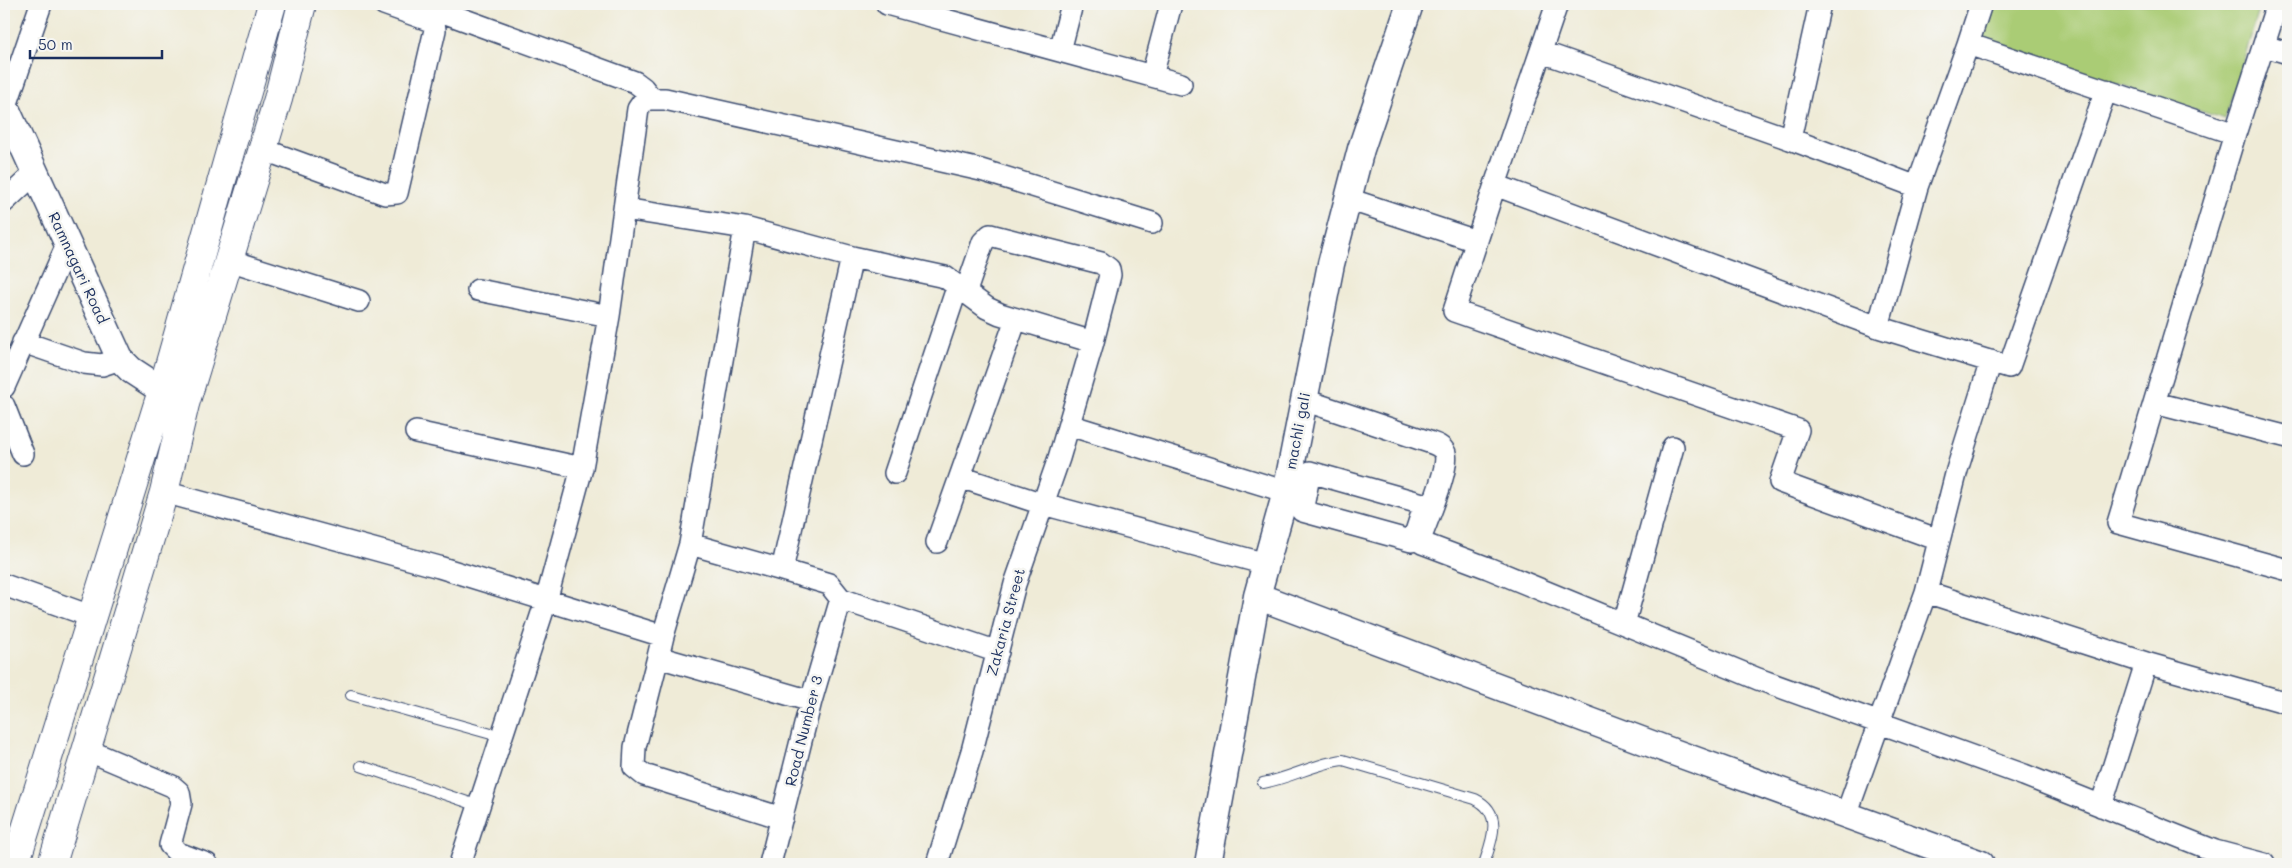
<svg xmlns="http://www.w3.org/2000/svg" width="2292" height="868" font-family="Mali,sans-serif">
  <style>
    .green { fill: #aacc75; stroke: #627e6a }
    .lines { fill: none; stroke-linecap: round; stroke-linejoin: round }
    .service-casing { stroke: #3b4b70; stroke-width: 12 }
    .minor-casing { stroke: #3b4b70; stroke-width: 24 }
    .tertiary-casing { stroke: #3b4b70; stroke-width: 29 }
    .secondary-casing { stroke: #3b4b70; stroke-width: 30 }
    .service { stroke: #fff; stroke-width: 10 }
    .minor { stroke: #fff; stroke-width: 21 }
    .tertiary { stroke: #fff; stroke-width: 26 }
    .secondary { stroke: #fff; stroke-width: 28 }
    .labels { text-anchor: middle; stroke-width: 5; stroke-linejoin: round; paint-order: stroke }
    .street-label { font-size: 15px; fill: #1b2f5e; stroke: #f6f6f2 }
  </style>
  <rect width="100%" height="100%" fill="#f6f6f2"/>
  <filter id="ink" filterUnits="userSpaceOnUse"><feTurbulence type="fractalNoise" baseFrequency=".02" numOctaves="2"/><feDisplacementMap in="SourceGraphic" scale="10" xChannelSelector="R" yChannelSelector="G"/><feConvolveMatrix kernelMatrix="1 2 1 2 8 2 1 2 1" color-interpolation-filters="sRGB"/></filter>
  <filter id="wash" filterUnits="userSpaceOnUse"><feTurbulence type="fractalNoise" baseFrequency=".0096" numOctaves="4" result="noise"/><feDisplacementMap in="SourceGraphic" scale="20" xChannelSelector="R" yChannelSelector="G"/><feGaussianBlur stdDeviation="1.12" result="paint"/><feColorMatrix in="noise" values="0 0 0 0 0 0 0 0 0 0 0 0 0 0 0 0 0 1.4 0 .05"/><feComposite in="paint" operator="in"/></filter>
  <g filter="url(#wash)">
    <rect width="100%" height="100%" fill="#efebd7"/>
    <path class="green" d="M1988,4H2261L2225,119L1977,40Z"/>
  </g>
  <g filter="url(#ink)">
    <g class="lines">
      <defs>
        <path id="service" d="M351,695L502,737
          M361,766L479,806
          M1263,783C1291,778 1316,763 1343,760L1475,799C1504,813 1492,840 1484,864"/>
        <path id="minor" d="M421,4L635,82L643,88L651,98
          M887,4L1181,84
          M1557,4L1495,185L1454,311L1798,430L1780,482L1939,540
          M1981,4L1968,44L2235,134
          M2277,4L2235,134L2118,523L2288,570
          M2264,46L2288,53
          M1060,51L1072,4
          M1542,52L1790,139L1917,187
          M1152,76L1171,4
          M6,106L41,4
          M1790,139L1820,4
          M262,149L385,194L397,193L435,30L434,22L384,4
          M1495,185L1878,327L2009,367L2106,90
          M1348,199L1476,241
          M4,202L35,173
          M624,209L745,228
          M852,257L945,277L987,308L1000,314L1093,342
          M229,260L359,301
          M478,290L609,316
          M1878,327L1917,187L1968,44
          M23,342L84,363L102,365L120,359
          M4,387L67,245
          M1304,400L1429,442C1435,444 1442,446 1445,453C1450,468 1426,522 1420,540L1422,543L1488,568L1758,679L2024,775L2215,851L2264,864
          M2155,403L2288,437
          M4,406L23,454
          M1069,425L1300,496
          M416,432L582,468
          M1310,472L1423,504L1424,507L1414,538L1411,541L1302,511Z
          M895,473L958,285
          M960,477L1043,504L1266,564
          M164,492L439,567L663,636L658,657L811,701
          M937,542L1016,319
          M690,544L782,570
          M4,585L93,617
          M1926,592L2146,663L2288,703
          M1624,624L1673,447
          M663,636L690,544L745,228L852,257L782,570L829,584L841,599L998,652
          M658,657L635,747L634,767L644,775L782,818
          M87,750L172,786L179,792L181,804L170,845L178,853L207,864
          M2101,806L2146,663
          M1846,815L1926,592L1957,470L1991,361
          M460,864L546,601L582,468L609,316L638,109L645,99H665L981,170L1152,223
          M770,864L811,701L841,599
          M937,864L972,751L1015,584L1059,458L1093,342L1110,275L1109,269L1101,263L990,235L983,242L966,291"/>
        <path id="tertiary" d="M4,104L120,359L131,370L180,402
          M1257,596L1665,749L1981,864
          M1208,864L1257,596L1286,492L1331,264L1361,149L1410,4"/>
        <path id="secondary" d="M15,864L162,391L272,4
          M52,864L164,492L185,404L278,99L302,4"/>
      </defs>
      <use href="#service" class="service-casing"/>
      <use href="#minor" class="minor-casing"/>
      <use href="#tertiary" class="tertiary-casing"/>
      <use href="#secondary" class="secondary-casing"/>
      <use href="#service" class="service"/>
      <use href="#minor" class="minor"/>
      <use href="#tertiary" class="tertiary"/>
      <use href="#secondary" class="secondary"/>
    </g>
  </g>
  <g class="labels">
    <g class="street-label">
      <text transform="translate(78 268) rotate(65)" y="5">Ramnagari Road</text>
      <text transform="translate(1298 431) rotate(-79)" y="5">machli gali</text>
      <text transform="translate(1006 622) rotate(-75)" y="5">Zakaria Street</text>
      <text transform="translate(804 731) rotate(-76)" y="5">Road Number 3</text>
    </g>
  </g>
  <rect width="2292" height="868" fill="none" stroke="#f6f6f2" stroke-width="20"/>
  <path d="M30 50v8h132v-8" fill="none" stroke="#1b2f5e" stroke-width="2.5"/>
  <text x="38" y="50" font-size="15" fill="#1b2f5e" stroke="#f6f6f2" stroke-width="4" paint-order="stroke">50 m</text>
</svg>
